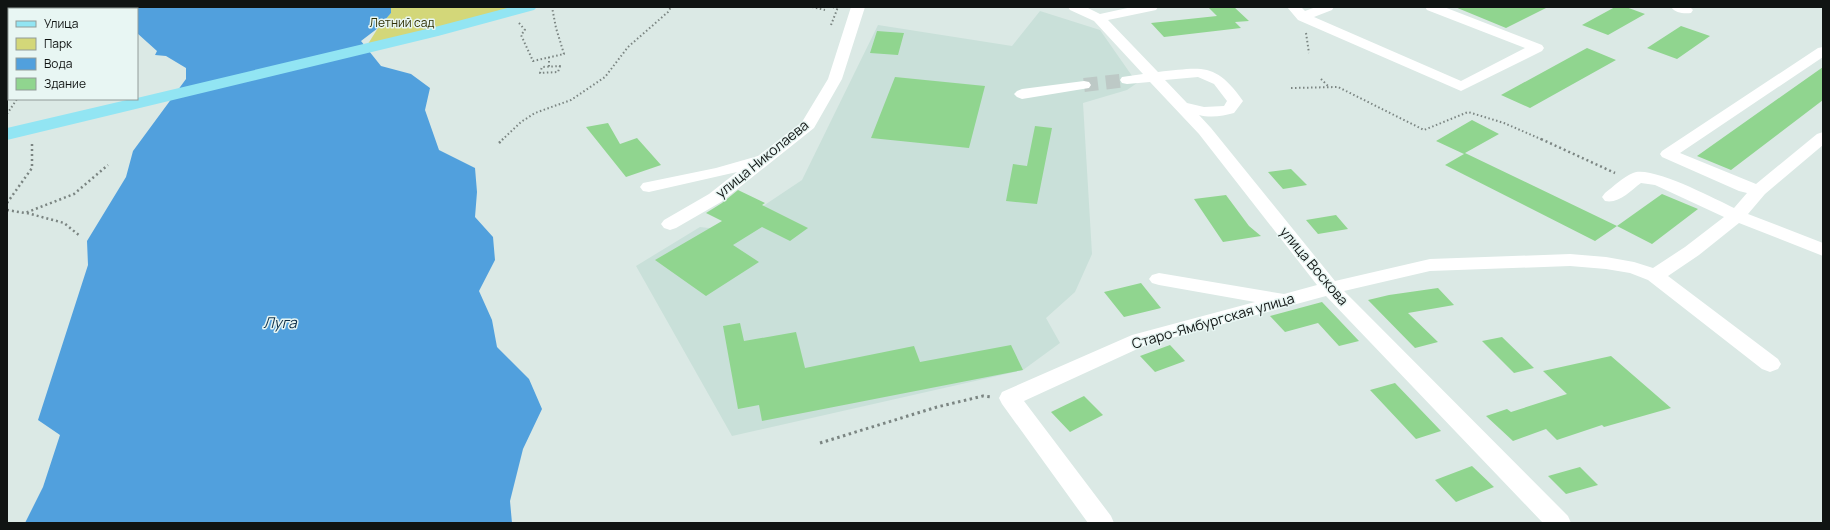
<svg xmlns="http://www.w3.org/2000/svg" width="1830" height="530" font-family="Manrope,sans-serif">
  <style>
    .built { fill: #c9e0d9 }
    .green { fill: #d3d779 }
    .water { fill: #51a0dd }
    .building { fill: #90d58f }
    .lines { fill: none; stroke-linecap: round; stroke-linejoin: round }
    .minor-tunnel { stroke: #bdc9c6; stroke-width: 14; stroke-dasharray: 14 8; stroke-linecap: butt }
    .path-far2 { stroke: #7b8582; stroke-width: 2; stroke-dasharray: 1.5 2.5; stroke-linecap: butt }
    .path-far1 { stroke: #7b8582; stroke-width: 2.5; stroke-dasharray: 2 3; stroke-linecap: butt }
    .path { stroke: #7b8582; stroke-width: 3; stroke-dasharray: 2.5 3.5; stroke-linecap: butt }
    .minor { fill: #fff; fill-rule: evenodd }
    .major { fill: #92e5f3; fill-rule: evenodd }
    .labels { text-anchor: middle; stroke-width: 3; stroke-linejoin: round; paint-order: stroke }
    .far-park-label { font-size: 12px; fill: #2f3005; stroke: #e8f6f3 }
    .street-label { font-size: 14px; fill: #101413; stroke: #e8f6f3 }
    .water-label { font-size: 15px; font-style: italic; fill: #0f314a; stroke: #e8f6f3 }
  </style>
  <rect width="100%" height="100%" fill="#dbe9e5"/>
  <path class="built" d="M1040,11L1100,30L1137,83L1127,90L1083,103L1092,254L1075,292L1046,318L1060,343L1023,370L732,436L636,266L700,227L727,230L802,180L878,25L1012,46Z"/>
  <path class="green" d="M391,7H528L366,47L378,28L391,13Z"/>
  <path class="water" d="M25,7H391V13L378,28L361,41L381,66L411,74L430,88L425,110L439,150L475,168L477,192L475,217L493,237L495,260L479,291L492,320L497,347L529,379L542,409L523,449L510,501L512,523H25L43,487L60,435L38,420L88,265L87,241L126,177L133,151L186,79V68L166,56L155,55L157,51L137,33V9H31Z"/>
  <path class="building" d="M1208,7H1234L1249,21L1235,22L1241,28L1164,37L1151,23L1217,16Z
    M1455,7H1548L1506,28Z
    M1615,7H1626L1645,14L1608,35L1582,25Z
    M1681,26L1710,36L1677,59L1647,48Z
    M877,31L904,33L898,55L870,53Z
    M1587,48L1616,60L1530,108L1501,95Z
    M1823,67V100L1731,170L1697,156Z
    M895,77L985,86L969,148L871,138Z
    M1472,120L1499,134L1465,153L1617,226L1595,241L1445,165L1464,154L1436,141Z
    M608,123L620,144L637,138L661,165L626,177L586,127Z
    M1035,126L1052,128L1037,204L1006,201L1013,164L1027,166Z
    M1291,169L1307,185L1283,189L1268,172Z
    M738,190L765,203L762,205L808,228L790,241L762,227L733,245L759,262L706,296L655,260L722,221L706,213L722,203Z
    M1662,194L1698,209L1652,244L1617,226Z
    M1226,195L1249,226L1261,236L1223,242L1194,199Z
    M1336,215L1348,229L1318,234L1306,220Z
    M1141,283L1161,308L1124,317L1104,292Z
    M1438,288L1454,305L1408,313L1438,342L1415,348L1368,300L1389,295Z
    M1322,302L1359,341L1339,346L1318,323L1285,332L1270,316Z
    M740,323L744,341L796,332L805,368L914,346L920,362L1011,345L1023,370L762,421L759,405L738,409L723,326Z
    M1502,337L1534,368L1514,373L1482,341Z
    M1170,345L1185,361L1155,372L1140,356Z
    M1611,356L1671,408L1604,427L1602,425L1557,440L1546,429L1513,441L1486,416L1507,409L1511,412L1567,394L1543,371Z
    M1395,383L1441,431L1416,439L1370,390Z
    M1084,396L1103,415L1070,432L1051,412Z
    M1472,466L1494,487L1456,502L1435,480Z
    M1580,467L1598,485L1566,494L1548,476Z"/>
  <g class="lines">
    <path class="minor-tunnel" d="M1084,85L1127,80"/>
    <path class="path-far2" d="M812,7L825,10
      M833,7L837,9
      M519,23L525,30L521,35L533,61L564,54L556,28L552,7
      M831,25L838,7
      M1306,33L1309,53
      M7,51L9,53
      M549,57V67
      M560,66L558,72L540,73L542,67Z
      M1321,79L1328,86
      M1291,88L1338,87L1424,130L1468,112L1504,123L1543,140
      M7,114L17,99
      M502,140L521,122L535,113L571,100L605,77L628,47L668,12L671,7"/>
    <path class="path-far1" d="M1541,139L1615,173
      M499,143L503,139
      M7,203L32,168V144
      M7,210L25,213L74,194L108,165
      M27,213L64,223L80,236"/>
    <path class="path" d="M820,443L937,407L983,396L991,397"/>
    <path class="minor" d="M851,7H865L842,79L814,128L721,202L676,228L670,230L664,228L661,224L664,220L709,194L737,172L649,192L643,191L640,187L643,183L716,168L758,156L802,122L828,79Z
      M1068,7H1086L1100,14L1132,7H1158L1156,10L1108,20L1158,72C1201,68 1215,61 1243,101L1234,113C1224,116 1210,118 1199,115L1211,128L1335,281L1430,259L1570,254L1606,257L1634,262L1653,268L1685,247L1724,217L1655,185L1641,183C1630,191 1619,204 1605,201L1602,197L1605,193C1613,187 1623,177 1633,173C1651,165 1715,199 1734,208L1747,193L1739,191L1662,157L1660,154L1662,151L1818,48L1823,47V57L1680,153L1756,184L1817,134L1823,132V145L1765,194L1748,214L1823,243V256L1739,223L1699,255L1668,276L1778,359L1781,364L1778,369L1770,372L1762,369L1648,280L1630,273L1606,269L1570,266L1430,271L1344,291L1568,516L1571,523H1543L1326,296L1146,345L1024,401L1111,516L1114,523H1088L1002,404L999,398L1002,392L1132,335L1255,302L1159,285L1152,283L1149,279L1152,275L1159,273L1284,294L1317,285L1199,134L1150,82L1127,84L1122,83L1120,80L1122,77L1143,74L1094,21L1070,10ZM1198,77L1214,84L1227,101L1224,106L1204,107L1187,103L1165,80Z
      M1287,7H1301L1305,11L1316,7H1334L1332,10L1314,17L1461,81L1525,48L1427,10L1425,7H1444L1542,45L1544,48L1542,51L1461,91L1298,20Z
      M1671,7H1690L1693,10L1691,13C1684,14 1675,13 1671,7Z
      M1084,81L1089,82L1091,85L1089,88L1022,99L1017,97L1014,94L1017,91L1022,89Z"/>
    <path class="major" d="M511,7H537L534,10L438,36L7,140V128L131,99H137V98L435,27Z"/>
  </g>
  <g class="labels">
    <g class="far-park-label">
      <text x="402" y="27">Летний сад</text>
    </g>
    <g class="street-label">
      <text transform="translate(762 159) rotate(-39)" y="5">улица Николаева</text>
      <text transform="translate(1314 266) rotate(50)" y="5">улица Воскова</text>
      <text transform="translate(1213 321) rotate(-16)" y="5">Старо-Ямбургская улица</text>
    </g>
    <g class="water-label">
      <text x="280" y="328">Луга</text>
    </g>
  </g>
  <rect width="1830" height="530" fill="none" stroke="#101413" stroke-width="16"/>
  <rect x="8" y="8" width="130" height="92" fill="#e8f6f3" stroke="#929c99"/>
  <rect x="16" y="21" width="20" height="6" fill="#92e5f3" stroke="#929c99"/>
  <text x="44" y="28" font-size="12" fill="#101413">Улица</text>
  <rect x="16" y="38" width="20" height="12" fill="#d3d779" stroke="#929c99"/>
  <text x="44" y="48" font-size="12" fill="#101413">Парк</text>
  <rect x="16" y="58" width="20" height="12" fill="#51a0dd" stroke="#929c99"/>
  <text x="44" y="68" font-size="12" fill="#101413">Вода</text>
  <rect x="16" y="78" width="20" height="12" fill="#90d58f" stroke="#929c99"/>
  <text x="44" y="88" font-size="12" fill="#101413">Здание</text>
</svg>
